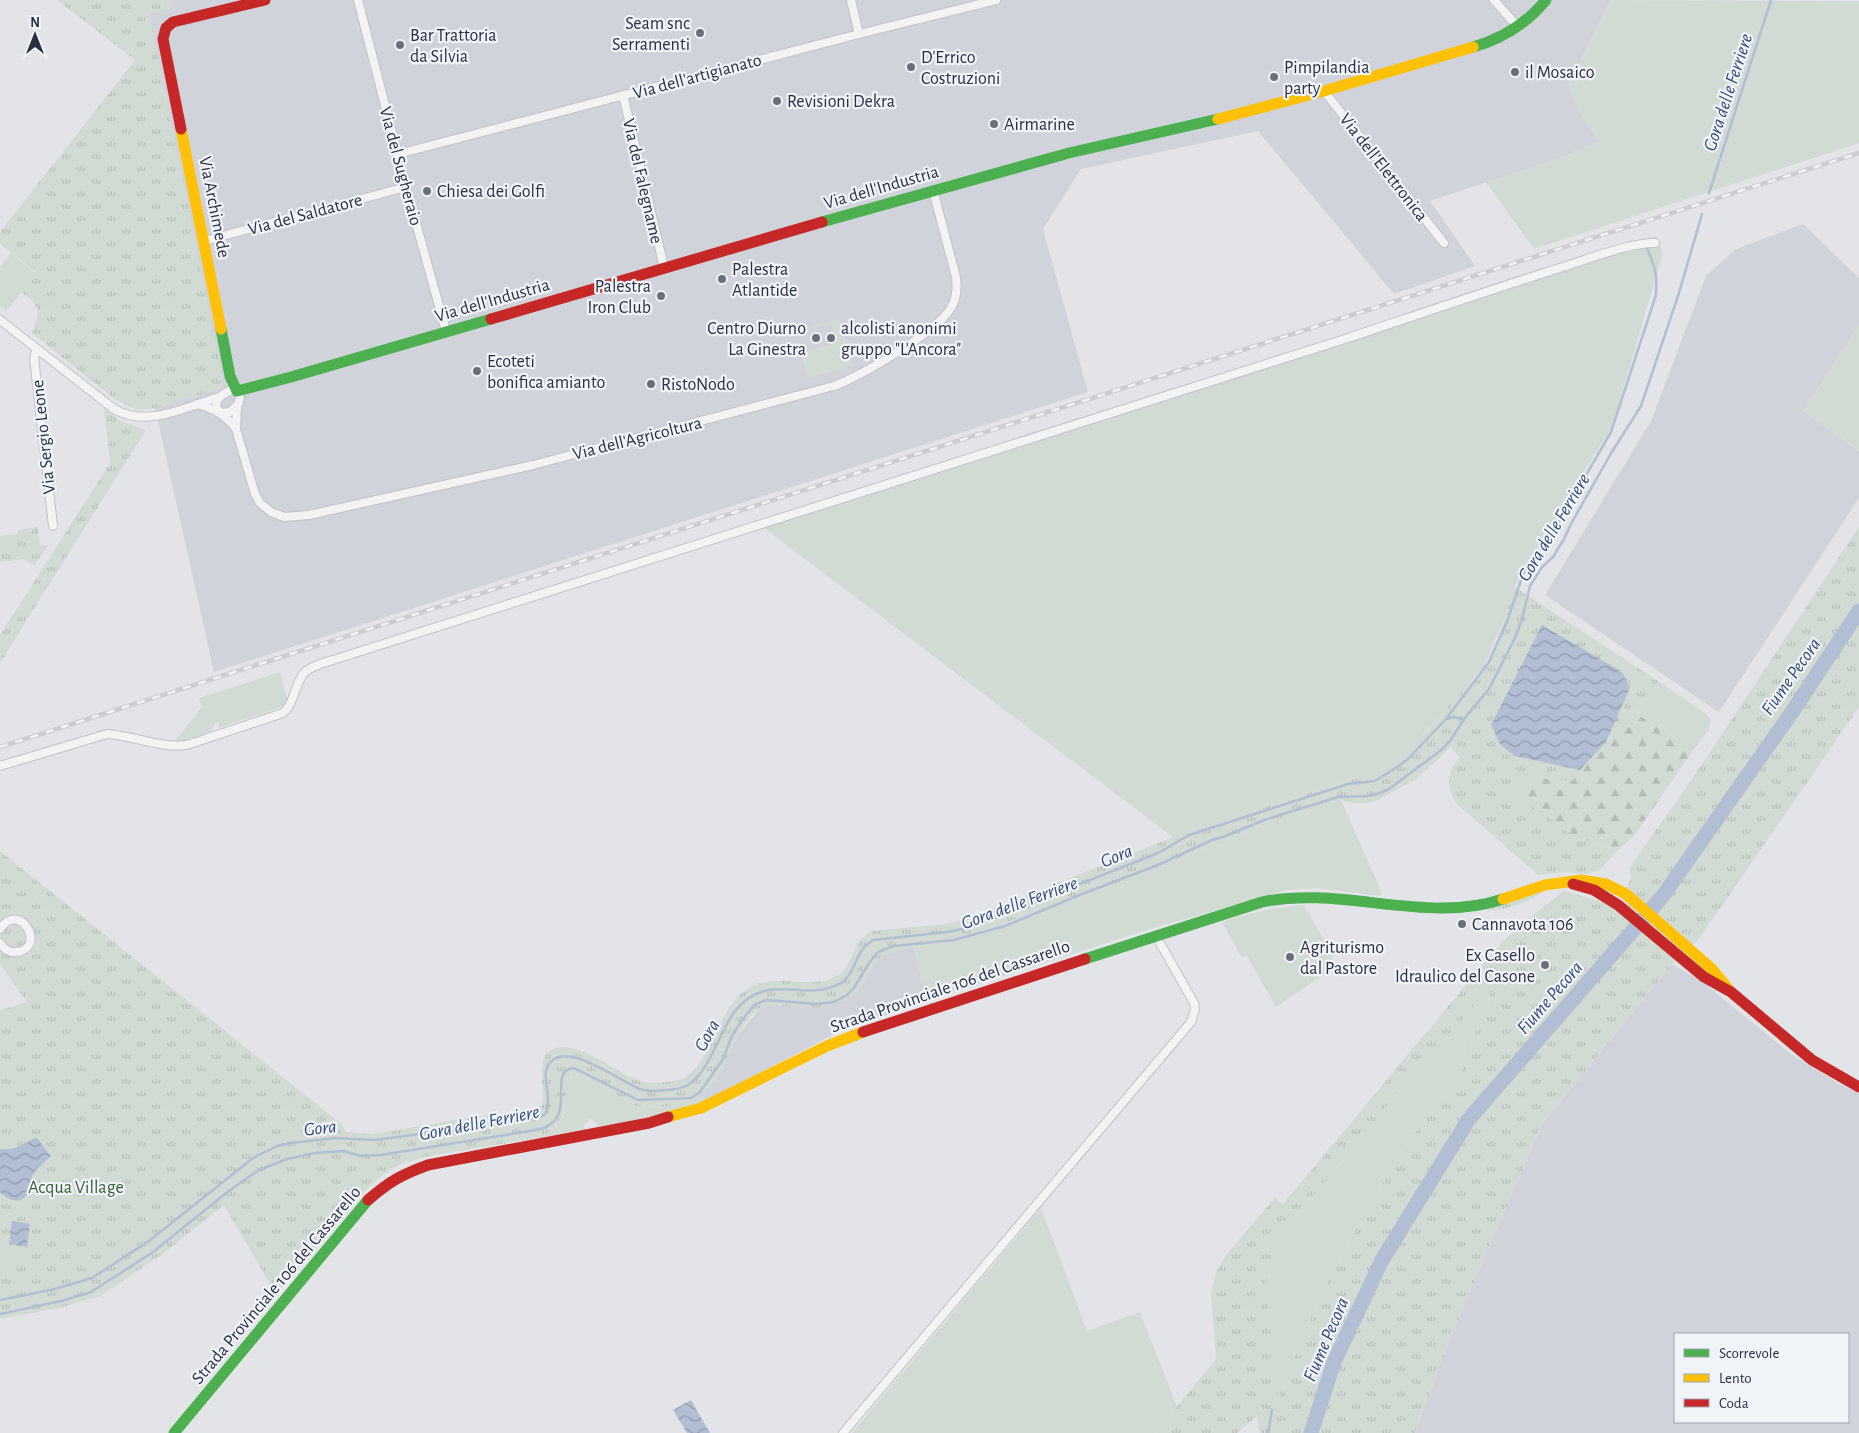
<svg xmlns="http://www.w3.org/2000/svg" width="1859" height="1433" font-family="'Alegreya Sans',sans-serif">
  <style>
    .built { fill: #d1d3db; fill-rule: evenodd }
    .grass { fill: url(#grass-tufts); fill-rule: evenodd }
    .forest { fill: url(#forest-firs) }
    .garden { fill: #d2dbd3 }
    .water { fill: url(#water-waves) }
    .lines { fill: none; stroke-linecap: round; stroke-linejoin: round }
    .stream { stroke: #b1bed3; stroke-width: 2.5 }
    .river { stroke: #b1bed3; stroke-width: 15 }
    .street-casing { stroke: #c1c2c6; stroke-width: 10 }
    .street { stroke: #f2f3f5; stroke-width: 8 }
    .fast { stroke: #4caf50; stroke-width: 11 }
    .slow { stroke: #ffc107; stroke-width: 11 }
    .jam { stroke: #c62828; stroke-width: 11 }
    .rail-casing { stroke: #cbcdd0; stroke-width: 4.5 }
    .rail { stroke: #f0f3f7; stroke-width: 2.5; stroke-dasharray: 8; stroke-linecap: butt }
    .poi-dot { fill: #6a6f7c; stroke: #f0f3f7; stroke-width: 2 }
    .labels { text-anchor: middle; stroke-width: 4.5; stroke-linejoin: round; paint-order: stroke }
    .poi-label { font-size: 18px; fill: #293042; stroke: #f0f3f7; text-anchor: start }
    .street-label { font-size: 18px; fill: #293042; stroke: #f0f3f7 }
    .park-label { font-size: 18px; fill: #3a5e36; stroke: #f0f3f7 }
    .water-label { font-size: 19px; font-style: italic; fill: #324b76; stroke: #f0f3f7 }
  </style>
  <defs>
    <pattern id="grass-tufts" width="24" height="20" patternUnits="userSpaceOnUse" patternTransform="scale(1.25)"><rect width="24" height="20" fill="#d2dbd3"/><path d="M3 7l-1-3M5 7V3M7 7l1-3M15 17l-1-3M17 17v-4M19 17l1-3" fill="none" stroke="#b4bcb6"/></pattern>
    <pattern id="forest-firs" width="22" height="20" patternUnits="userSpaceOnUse" patternTransform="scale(1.25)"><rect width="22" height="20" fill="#d2dbd3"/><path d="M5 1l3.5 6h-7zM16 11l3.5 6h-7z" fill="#b4bcb6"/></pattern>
    <pattern id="water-waves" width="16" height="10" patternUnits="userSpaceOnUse" patternTransform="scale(1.25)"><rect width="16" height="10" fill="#b1bed3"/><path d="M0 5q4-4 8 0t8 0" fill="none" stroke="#909bad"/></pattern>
  </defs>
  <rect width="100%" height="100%" fill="#e3e4e8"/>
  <path class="built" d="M170,0H1611L1569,84L1576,106L1599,141L1558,159L1430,201L1475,266L1394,294L1258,131L1081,169L1043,229L1088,392L214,672L155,408L223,388L149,13L171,8Z
    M1803,224L1859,278V326L1803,411L1859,451V498L1719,712L1545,595L1651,421L1706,276L1736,249Z
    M914,946L926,1001L858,1025L850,1020L845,1023L844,1029L705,1101L702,1094L718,1076L738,1035L761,1007L765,1005L773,1004L820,1008L860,988L876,961L883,955Z
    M1672,964L1704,983L1792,1055L1839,1084L1859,1093V1433H1415L1451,1335L1542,1124ZM1675,1334H1848V1422H1675Z"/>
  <path class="grass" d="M57,0H170L172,8L149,13L224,388L155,408L142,410L135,409L116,400L32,333C40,309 42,308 21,292L37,273L0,244V232L135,60Z
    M104,407L120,421L146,430L0,663V635L110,463Z
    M38,527L40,546L48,545L34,566L24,559L0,562V536L18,534V530Z
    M1859,527V707L1699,939L1672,964L1542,1124L1451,1335L1415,1433H1260L1257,1416L1237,1433H1155L1216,1359L1211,1294L1216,1271L1228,1253L1275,1197L1283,1204L1502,942L1539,910L1564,891L1603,902L1616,912L1631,878L1629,868L1690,782ZM1489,990L1490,1004L1473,1036L1470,1059L1414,1134L1366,1210L1321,1294L1278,1397V1239L1414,1073Z
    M1515,587L1658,681L1637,714L1622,705L1630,688L1514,756L1580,770L1572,781L1533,778L1572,835L1617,851L1600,870L1588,874L1566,872L1538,875L1455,802C1447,787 1446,770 1460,758L1451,747L1416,779L1378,800L1367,803H1353L1341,800L1279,819L1094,892L1025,915L970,939L914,946L883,955L876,961L860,988L851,998L842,1002L820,1008L765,1005C739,1019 733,1053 718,1076C714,1083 707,1088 702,1094L705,1101L688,1107L635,1106L580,1074L570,1076C566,1103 568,1120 543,1137L423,1157L399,1165L379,1178L360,1196L276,1294L224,1205L160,1256L100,1296L59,1308L0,1319V1010L27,1002L0,964V851L339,1122L347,1132L374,1134L460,1119L518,1113L537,1109L542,1105C546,1089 534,1057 553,1049C579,1039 616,1073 640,1081C648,1084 659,1083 667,1082C672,1081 681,1080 685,1077C713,1059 716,1015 742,993C774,967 806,993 837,976C848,970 851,956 857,945C860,940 866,935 870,931L946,924L972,917L1173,837L1355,778C1401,769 1425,733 1454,700C1464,689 1478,678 1485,666C1498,643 1506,613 1515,587Z
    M1544,890C1535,901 1501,912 1487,910Z"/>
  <path class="forest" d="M1622,705L1694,749L1634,836L1617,851L1572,835L1514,794L1533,778L1572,781L1580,770L1606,742Z"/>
  <path class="garden" d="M1611,0L1859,1V143L1534,249L1486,182L1558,159L1598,141L1576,106L1569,84Z
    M1656,236L1663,253L1612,427L1576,484L1548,534L1519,576L1504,619L1484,667L1405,755L1383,769L1368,776L1355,778L1173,837L764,528L1388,326Z
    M11,253L37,274L6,311L0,306V267Z
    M840,319L853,366L808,378L801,352L837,343L832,324L796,333L795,331Z
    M1859,326V451L1803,411Z
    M280,672L288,702L279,708L218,728L220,724L216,722L210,732L181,742L173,743L202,707L199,698Z
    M1658,681L1705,713L1710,719L1709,730L1694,749L1637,714Z
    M1341,800L1381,891V896L1317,888L1287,890L1150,929L926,1001L914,946L970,939L1025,915L1094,892L1279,819Z
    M1304,905L1332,954C1334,962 1331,967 1326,973L1276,1007L1247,956L1242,958L1222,922C1249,913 1275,907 1304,905Z
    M1489,989L1490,1004L1473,1036L1470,1059L1414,1134L1366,1210L1321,1294L1278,1398L1266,1288L1267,1264L1278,1239L1414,1073Z
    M575,1074H580L635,1106L688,1107L657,1116L600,1127L591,1119L584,1124L585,1130L543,1137C553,1130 560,1124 564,1113C569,1101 561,1080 575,1074Z
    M1041,1208L1087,1331L1140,1312L1177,1406L1155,1433H852Z
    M0,1242L27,1247L25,1261L0,1269Z"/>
  <path class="water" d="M1542,625L1622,672L1630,688L1606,742L1580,770L1514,756L1500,744L1491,725Z
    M36,1137L51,1156C45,1162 36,1169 32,1176C30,1181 31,1187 29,1192C22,1205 8,1201 0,1192V1149C15,1151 24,1144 36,1137Z
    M12,1221L30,1224L27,1247L9,1244Z
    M691,1400L710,1433H687L673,1410Z"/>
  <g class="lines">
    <path class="stream" d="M1709,193L1771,0
      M1446,719L1489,662L1508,619L1523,574L1549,539L1611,432L1656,295C1657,272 1656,270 1647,248
      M0,1300L55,1289L92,1278L149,1241L253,1158L277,1146L291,1143L335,1138L375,1140L539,1118L546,1113C547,1109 548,1105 548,1102C549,1088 539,1069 554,1059C574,1046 620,1081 640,1089C648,1092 658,1091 666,1090C673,1090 683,1088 688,1085C717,1064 718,1023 745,1001C775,976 808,1001 839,984C853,977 854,961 862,950C865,946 869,943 873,940L948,932L974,926L1158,853L1189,835L1348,784L1375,781L1397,767L1408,759L1446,719L1454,717L1464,719
      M0,1314L61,1301L91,1292L153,1252L230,1190L259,1170L287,1159L315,1153L344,1151L361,1156L381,1155L530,1131C535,1130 541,1129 546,1127C576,1113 547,1070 574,1068L638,1100L691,1098L700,1092L707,1082L723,1059L732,1036L740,1023L754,1005L766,1000L817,1004L834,1002L847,995L854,988L869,963L878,952L894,946L954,940L1005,926L1077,896L1158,865L1212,840L1223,837L1264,820L1338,797L1368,796L1377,794L1389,789L1413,771L1440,751L1450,741L1464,719L1489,689L1515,638L1522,619L1530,586L1542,567L1553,557L1564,539L1571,524L1610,455L1641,406L1679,293L1702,214
      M1268,1433L1272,1410"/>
    <path class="river" d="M1311,1433L1334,1362L1382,1260L1469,1119L1662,897L1792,712L1859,611"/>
    <defs>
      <path id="street" d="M358,0L406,187L446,331
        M851,0L859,34
        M1494,0L1516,25
        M1324,91L1444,243
        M623,95L664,267
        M398,154L859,34L996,0
        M204,241L406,187
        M0,320L114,409C147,428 186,407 219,397
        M37,349L34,358L53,526
        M233,390L240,394L239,403L230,412L221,413L216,407C216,398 224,392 233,390Z
        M197,404C214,409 225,414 236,429L255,494L260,503L271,512L284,517L309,515L533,465L834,386C861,376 942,330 953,304C957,296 957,286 956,277L933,190
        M236,429L237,405
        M0,766L107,734C132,735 168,751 190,744L283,713C296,702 294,682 306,671C314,665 326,662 336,659L1345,339C1417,315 1490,290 1563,267C1589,259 1628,243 1655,243
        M0,929C20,899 48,949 16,952C9,953 4,949 0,943
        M843,1433L1191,1022L1195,1009L1194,1003L1156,936"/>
    </defs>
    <use href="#street" class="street-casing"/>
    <use href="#street" class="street"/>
    <path class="fast" d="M1473,47C1501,39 1527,23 1546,0
      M822,222L1069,153L1218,119
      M221,329L230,376L237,391L291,377L491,319
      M1085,959L1262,902C1340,885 1427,925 1503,899
      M174,1433L368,1200"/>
    <path class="slow" d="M1218,119L1324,91L1473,47
      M181,129L221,329
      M1503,899L1545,885L1581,880L1606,884L1626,894L1712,969L1731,992
      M668,1117L701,1108L827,1046L863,1032"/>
    <path class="jam" d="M181,129L163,39L166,28L173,22L265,0
      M491,319L822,222
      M1573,884L1594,890L1618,905L1704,977L1731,992L1812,1060L1859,1087
      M863,1032L1085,959
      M368,1200C390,1181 401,1175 428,1165L649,1123L668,1117"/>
    <defs>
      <path id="rail" d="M0,747L1859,153"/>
    </defs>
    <use href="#rail" class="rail-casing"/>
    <use href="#rail" class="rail"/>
  </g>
  <g class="poi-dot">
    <circle cx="700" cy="33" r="5"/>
    <circle cx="400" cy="45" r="5"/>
    <circle cx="911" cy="67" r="5"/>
    <circle cx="1515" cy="72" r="5"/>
    <circle cx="1274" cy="77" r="5"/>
    <circle cx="777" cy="101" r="5"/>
    <circle cx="994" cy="124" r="5"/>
    <circle cx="427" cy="191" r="5"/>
    <circle cx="722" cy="279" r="5"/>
    <circle cx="661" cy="296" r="5"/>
    <circle cx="816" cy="338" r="5"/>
    <circle cx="831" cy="338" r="5"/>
    <circle cx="477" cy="371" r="5"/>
    <circle cx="651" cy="384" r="5"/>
    <circle cx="1462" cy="924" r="5"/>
    <circle cx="1290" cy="957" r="5"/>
    <circle cx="1545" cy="965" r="5"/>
  </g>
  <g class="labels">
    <g class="poi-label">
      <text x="690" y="29" text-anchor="end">Seam snc<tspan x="690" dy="21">Serramenti</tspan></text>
      <text x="410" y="41">Bar Trattoria<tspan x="410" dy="21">da Silvia</tspan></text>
      <text x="921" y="63">D'Errico<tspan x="921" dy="21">Costruzioni</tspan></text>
      <text x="1284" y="73">Pimpilandia<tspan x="1284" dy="21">party</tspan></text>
      <text x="1525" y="78">il Mosaico</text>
      <text x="787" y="107">Revisioni Dekra</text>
      <text x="1004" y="130">Airmarine</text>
      <text x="437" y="197">Chiesa dei Golfi</text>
      <text x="732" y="275">Palestra<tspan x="732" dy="21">Atlantide</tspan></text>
      <text x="651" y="292" text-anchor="end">Palestra<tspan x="651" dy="21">Iron Club</tspan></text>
      <text x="806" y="334" text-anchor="end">Centro Diurno<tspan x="806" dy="21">La Ginestra</tspan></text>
      <text x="841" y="334">alcolisti anonimi<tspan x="841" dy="21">gruppo "L'Ancora"</tspan></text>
      <text x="487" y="367">Ecoteti<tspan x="487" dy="21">bonifica amianto</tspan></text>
      <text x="661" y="390">RistoNodo</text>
      <text x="1472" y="930">Cannavota 106</text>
      <text x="1300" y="953">Agriturismo<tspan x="1300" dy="21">dal Pastore</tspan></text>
      <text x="1535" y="961" text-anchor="end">Ex Casello<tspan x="1535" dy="21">Idraulico del Casone</tspan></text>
    </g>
    <g class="street-label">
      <text transform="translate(697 76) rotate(-15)" y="6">Via dell'artigianato</text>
      <text transform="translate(401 166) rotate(75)" y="6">Via del Sugheraio</text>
      <text transform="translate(1384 167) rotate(52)" y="6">Via dell'Elettronica</text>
      <text transform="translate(643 181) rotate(77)" y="6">Via del Falegname</text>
      <text transform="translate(881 187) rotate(-16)" y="6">Via dell'Industria</text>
      <text transform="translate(215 207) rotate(79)" y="6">Via Archimede</text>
      <text transform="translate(305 214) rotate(-15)" y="6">Via del Saldatore</text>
      <text transform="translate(492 300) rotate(-16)" y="6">Via dell'Industria</text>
      <text transform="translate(43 437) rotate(-96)" y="6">Via Sergio Leone</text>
      <text transform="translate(637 438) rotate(-14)" y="6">Via dell'Agricoltura</text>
      <text transform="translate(950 986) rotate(-19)" y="6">Strada Provinciale 106 del Cassarello</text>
      <text transform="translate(276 1285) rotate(-50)" y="6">Strada Provinciale 106 del Cassarello</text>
    </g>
    <g class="park-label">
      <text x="76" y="1193">Acqua Village</text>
    </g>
    <g class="water-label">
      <text transform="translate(1727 92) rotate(-72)" y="7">Gora delle Ferriere</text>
      <text transform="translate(1553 527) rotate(-59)" y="7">Gora delle Ferriere</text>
      <text transform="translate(1790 676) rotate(-55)" y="7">Fiume Pecora</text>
      <text transform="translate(1116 855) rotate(-22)" y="7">Gora</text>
      <text transform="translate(1019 902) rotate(-20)" y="7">Gora delle Ferriere</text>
      <text transform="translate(1549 997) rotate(-49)" y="7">Fiume Pecora</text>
      <text transform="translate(706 1035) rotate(-61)" y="7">Gora</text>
      <text transform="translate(479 1122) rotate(-11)" y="7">Gora delle Ferriere</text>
      <text transform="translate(320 1127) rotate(-6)" y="7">Gora</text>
      <text transform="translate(1325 1339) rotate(-67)" y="7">Fiume Pecora</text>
    </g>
  </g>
  <rect x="1674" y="1333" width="175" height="90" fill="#f0f3f7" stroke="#a0a5af"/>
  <rect x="1684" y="1349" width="25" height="8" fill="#4caf50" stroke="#a0a5af"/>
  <text x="1719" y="1358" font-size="15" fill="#293042">Scorrevole</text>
  <rect x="1684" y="1374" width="25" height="8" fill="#ffc107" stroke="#a0a5af"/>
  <text x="1719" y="1383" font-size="15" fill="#293042">Lento</text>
  <rect x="1684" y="1399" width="25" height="8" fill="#c62828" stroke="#a0a5af"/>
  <text x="1719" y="1408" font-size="15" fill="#293042">Coda</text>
  <g transform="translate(35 35)" stroke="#f0f3f7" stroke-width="4" paint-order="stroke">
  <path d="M0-4L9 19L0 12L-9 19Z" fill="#293042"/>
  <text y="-8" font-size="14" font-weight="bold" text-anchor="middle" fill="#293042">N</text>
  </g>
</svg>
